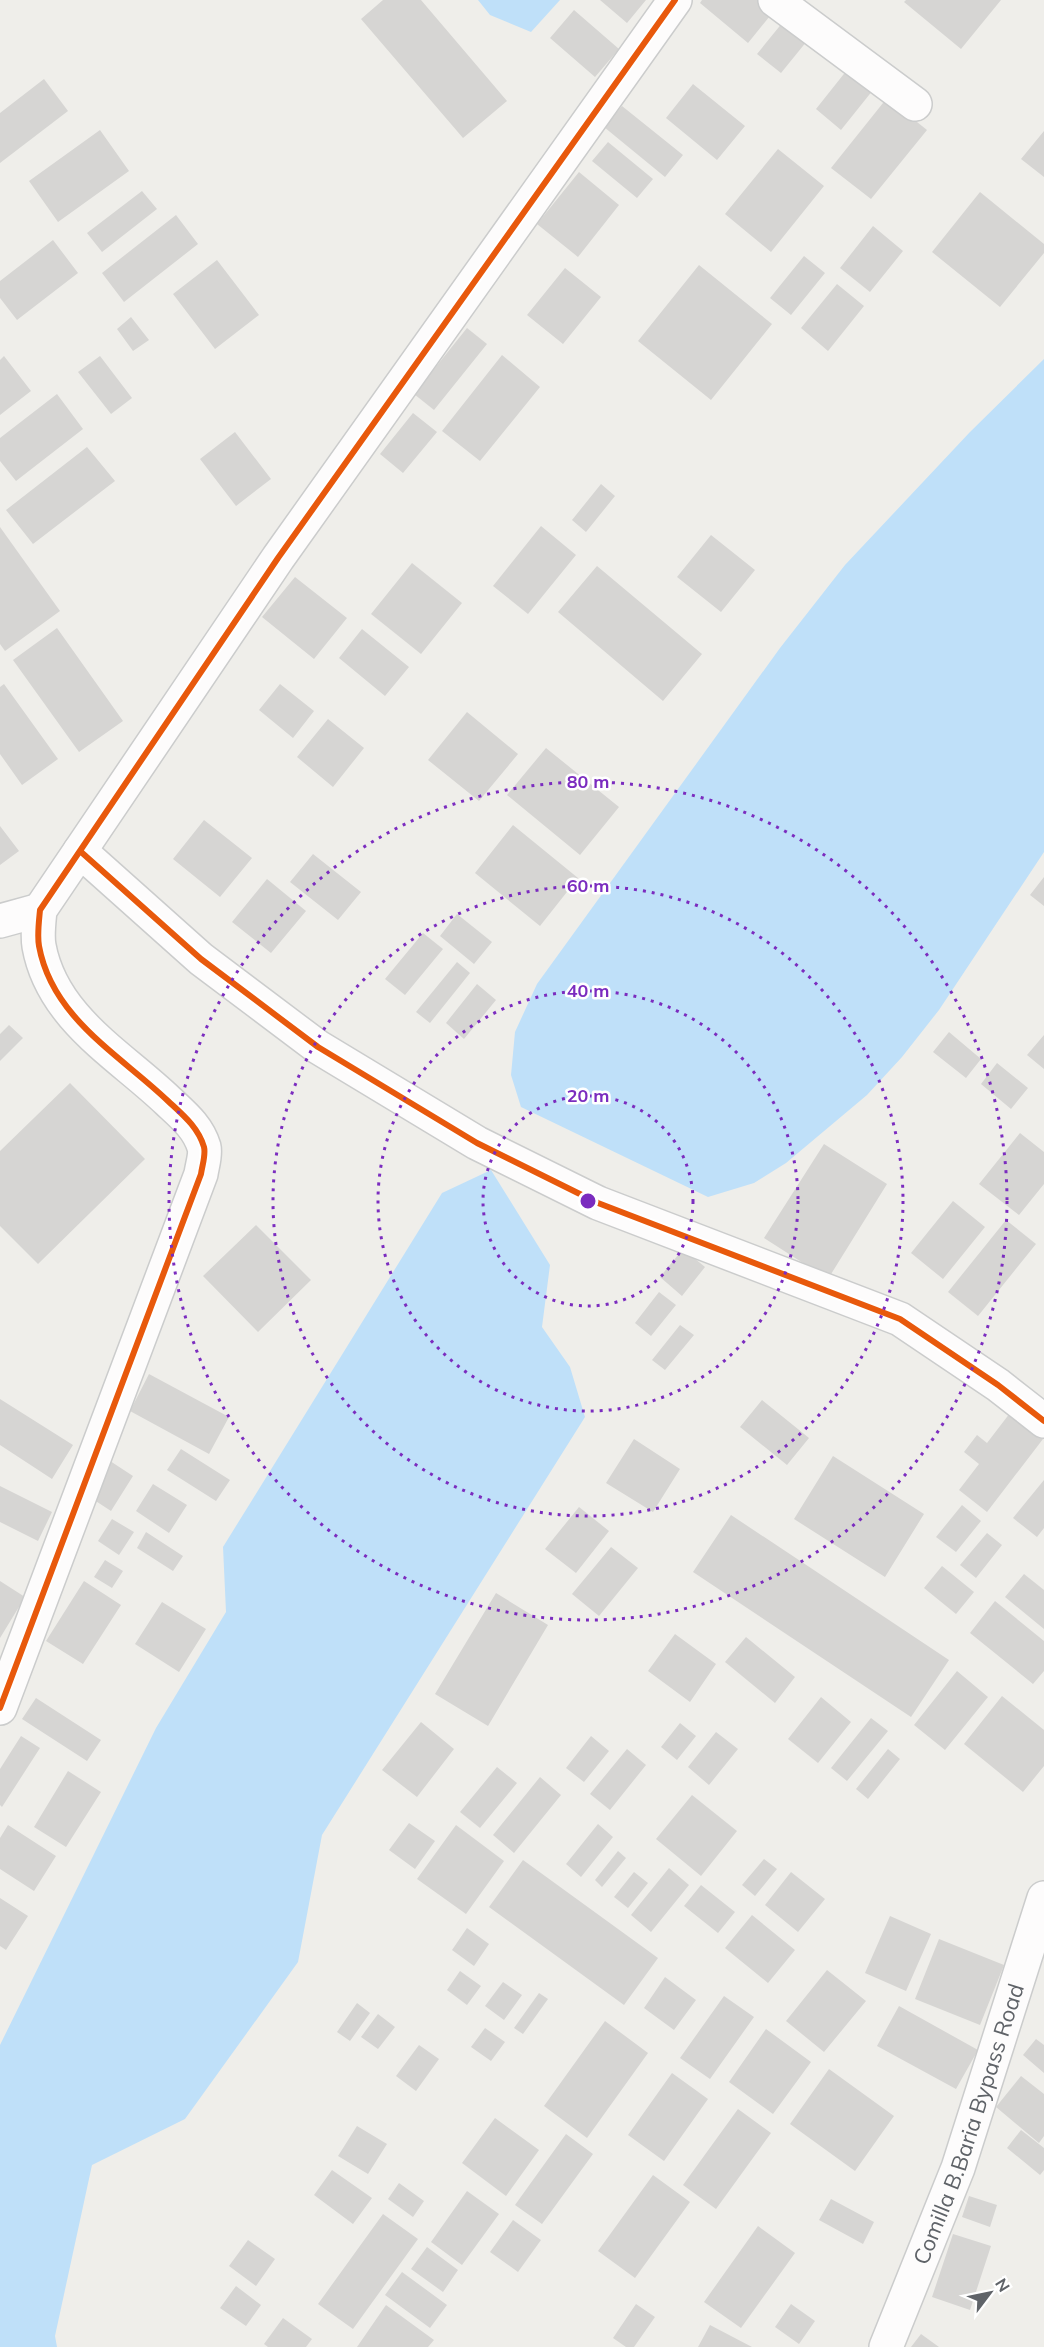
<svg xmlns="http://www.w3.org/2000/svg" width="1044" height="2347" font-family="Mulish,sans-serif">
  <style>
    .water { fill: #bfe0f9 }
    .building { fill: #d6d5d3 }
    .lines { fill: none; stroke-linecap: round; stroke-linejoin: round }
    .minor-casing { stroke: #cbcccc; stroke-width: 36 }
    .minor { stroke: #fdfcfc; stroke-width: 33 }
    .cycleway-casing { stroke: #fff; stroke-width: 10 }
    .cycleway { stroke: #e8590c; stroke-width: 6 }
    .ring { fill: none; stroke: #7b2cbf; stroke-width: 3; stroke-dasharray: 3 6 }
    .labels { text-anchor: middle; stroke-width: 5; stroke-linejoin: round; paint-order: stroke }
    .street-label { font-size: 22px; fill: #5f6368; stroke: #fff }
    .centre { fill: #7b2cbf; stroke: #fff; stroke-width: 3 }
    .ring-label { font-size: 18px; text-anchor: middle; font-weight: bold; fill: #7b2cbf; stroke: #fff; stroke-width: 5; stroke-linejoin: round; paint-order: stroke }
  </style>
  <rect width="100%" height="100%" fill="#efeeea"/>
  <path class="water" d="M478,0H560L531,32L490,15Z
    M1044,359V852L939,1010L902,1057L867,1095L786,1163L754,1183L708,1197L521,1107L511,1075L515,1032L537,984L780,648L845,565L970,432Z
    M491,1170L550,1265L542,1327L570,1367L585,1417L322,1835L298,1962L185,2119L92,2165L55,2336L57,2347H0V2045L156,1728L226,1612L223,1547L442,1193Z"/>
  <path class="building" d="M383,0H421L507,101L463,138L361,19Z
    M600,0H646L627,23Z
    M702,0H761L774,11L748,43L700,3Z
    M906,0H1001L961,49L904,2Z
    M574,10L619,49L595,77L550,38Z
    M783,22L807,41L781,73L757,54Z
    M847,70L873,90L841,130L816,109Z
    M44,79L68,111L0,163V113Z
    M693,84L745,126L717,160L666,118Z
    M887,98L927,130L871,199L831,168Z
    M622,106L683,155L665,177L604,127Z
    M100,130L129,171L58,222L29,181Z
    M1044,131V177L1021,159Z
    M608,142L653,179L637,198L592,161Z
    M778,149L824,186L771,252L725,214Z
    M579,172L619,205L578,257L537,224Z
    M142,191L157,209L102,252L87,233Z
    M980,192L1044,244V253L1000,307L932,252Z
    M176,215L198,244L124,302L102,273Z
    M873,226L903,251L870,292L840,268Z
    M53,240L78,273L17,320L0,298V281Z
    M804,256L825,273L791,315L770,298Z
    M217,260L259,315L215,349L173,294Z
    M699,265L772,324L711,400L638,341Z
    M565,268L601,297L563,344L527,315Z
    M837,284L864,306L828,351L801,328Z
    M131,317L149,340L133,351L117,329Z
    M467,328L487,344L434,410L414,394Z
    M502,355L540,387L480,461L442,431Z
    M4,356L31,391L0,415V360Z
    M100,356L132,398L111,414L78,372Z
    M57,394L83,429L16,481L0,461V438Z
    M413,413L437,432L403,473L380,454Z
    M235,432L271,479L236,506L200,459Z
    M87,447L115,481L33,544L6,510Z
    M601,484L615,496L586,532L572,520Z
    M541,526L576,555L528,614L493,586Z
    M0,527L60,611L5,651L0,644Z
    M711,535L755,570L721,612L677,577Z
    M412,563L462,603L421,654L371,614Z
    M597,566L702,654L663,701L558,612Z
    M295,577L347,618L314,659L262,617Z
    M57,628L123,721L79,752L13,660Z
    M362,629L409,667L385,696L339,658Z
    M4,684L58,759L22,785L0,754V687Z
    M280,684L314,711L293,738L259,710Z
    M467,712L518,754L479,801L428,760Z
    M328,719L364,748L333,787L297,757Z
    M546,748L619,807L580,855L507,795Z
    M204,820L252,858L220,897L173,859Z
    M513,825L578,878L540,926L475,873Z
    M0,826L19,851L0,865Z
    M313,854L361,892L338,920L290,882Z
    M1044,877V906L1030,895Z
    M267,879L306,911L271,953L232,922Z
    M457,914L492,942L474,964L440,936Z
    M423,933L443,949L405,995L385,979Z
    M457,962L470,973L430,1023L416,1012Z
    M477,984L496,1000L464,1039L446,1023Z
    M9,1025L23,1038L0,1061V1034Z
    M949,1032L981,1059L966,1078L933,1052Z
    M1044,1035V1069L1027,1055Z
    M997,1063L1028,1088L1011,1109L981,1084Z
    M70,1083L145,1159L38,1264L0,1226V1151Z
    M1020,1133L1044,1152V1184L1019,1215L979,1184Z
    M824,1144L887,1184L828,1279L764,1238Z
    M953,1201L985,1227L943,1279L911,1253Z
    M1006,1220L1036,1244L978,1316L948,1292Z
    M256,1225L311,1280L258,1332L203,1276Z
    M683,1249L705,1267L682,1296L660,1277Z
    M659,1292L676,1305L651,1336L635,1323Z
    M680,1325L694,1335L665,1370L652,1360Z
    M149,1374L229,1417L209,1454L130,1411Z
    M0,1399L73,1445L52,1479L0,1445Z
    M762,1400L809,1438L787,1465L740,1427Z
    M1010,1413L1043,1439L987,1512L959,1490L979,1464L964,1452L977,1435L987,1443Z
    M634,1439L680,1469L653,1512L606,1483Z
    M181,1449L230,1480L216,1501L167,1470Z
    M833,1456L924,1514L885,1577L794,1519Z
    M107,1459L133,1476L111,1511L85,1494Z
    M1044,1480V1528L1037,1537L1013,1518Z
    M153,1484L187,1505L169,1533L136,1511Z
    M0,1486L52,1512L38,1541L0,1522Z
    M962,1505L981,1521L956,1552L936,1537Z
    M579,1507L609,1531L576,1573L545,1549Z
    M731,1515L949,1660L911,1717L693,1572Z
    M112,1519L134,1532L119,1555L98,1541Z
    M146,1532L183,1556L173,1571L137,1548Z
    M987,1533L1002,1545L976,1578L960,1565Z
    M611,1547L638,1568L599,1616L572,1594Z
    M105,1560L123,1571L112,1588L94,1577Z
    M942,1566L974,1592L956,1614L924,1588Z
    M1024,1574L1044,1590V1629L1005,1597Z
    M0,1581L25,1597L0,1638Z
    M84,1581L121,1605L83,1664L46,1641Z
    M496,1593L548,1625L488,1726L435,1694Z
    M995,1601L1044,1641V1671L1033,1684L970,1633Z
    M162,1602L206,1629L179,1672L135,1644Z
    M675,1634L716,1664L690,1702L648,1671Z
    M746,1637L795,1677L775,1703L725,1662Z
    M957,1671L988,1697L945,1750L914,1725Z
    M1002,1696L1044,1730V1766L1023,1792L964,1744Z
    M821,1697L851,1722L818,1763L788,1739Z
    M36,1698L101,1740L87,1761L22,1719Z
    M871,1718L888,1731L847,1781L831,1768Z
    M421,1722L454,1749L417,1797L382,1770Z
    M680,1723L696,1736L677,1760L661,1747Z
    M716,1732L738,1749L709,1785L688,1767Z
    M21,1736L40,1748L2,1807L0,1805V1769Z
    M591,1736L609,1751L584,1782L566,1768Z
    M627,1749L646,1765L610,1810L590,1794Z
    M888,1749L900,1759L868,1799L856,1789Z
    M497,1767L517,1783L480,1828L460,1812Z
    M68,1771L101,1792L66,1847L34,1827Z
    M540,1777L561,1795L514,1853L493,1835Z
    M692,1795L737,1831L701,1876L656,1839Z
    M409,1823L435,1841L415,1869L389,1850Z
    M598,1824L613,1837L581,1877L566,1864Z
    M8,1825L56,1856L34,1891L0,1869V1838Z
    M456,1825L504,1861L466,1914L417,1879Z
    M618,1851L626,1858L602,1887L595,1880Z
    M764,1859L777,1869L755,1896L742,1885Z
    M523,1860L658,1958L624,2005L489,1907Z
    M669,1868L689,1885L651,1932L631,1915Z
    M634,1872L648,1883L628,1908L614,1897Z
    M791,1872L825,1899L798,1932L765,1905Z
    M701,1885L735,1912L718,1933L684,1906Z
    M0,1898L28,1916L6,1950L0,1946Z
    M752,1915L795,1950L768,1983L725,1948Z
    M890,1916L931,1934L906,1991L865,1973Z
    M467,1928L489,1944L474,1966L452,1950Z
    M939,1939L1004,1965L980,2025L915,1999Z
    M827,1970L866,2001L824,2052L786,2021Z
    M460,1971L481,1986L467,2005L447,1990Z
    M665,1977L696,2000L674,2030L644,2008Z
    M503,1982L522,1995L504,2020L485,2006Z
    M539,1993L548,1999L523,2034L514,2028Z
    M724,1996L754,2017L710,2079L680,2058Z
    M357,2003L370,2013L350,2041L337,2032Z
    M899,2006L978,2050L956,2089L877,2046Z
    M378,2014L395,2027L378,2049L361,2037Z
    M605,2021L648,2053L587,2138L544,2106Z
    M485,2028L505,2042L491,2061L471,2047Z
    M766,2029L811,2062L773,2114L729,2082Z
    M1036,2039L1044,2045V2073L1023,2055Z
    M419,2045L439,2059L416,2091L396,2076Z
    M829,2069L894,2116L855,2171L790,2124Z
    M672,2073L708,2099L664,2161L628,2135Z
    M1021,2076L1044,2094V2136L1039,2143L996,2107Z
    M738,2109L771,2133L716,2209L683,2185Z
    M495,2118L539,2150L506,2196L462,2163Z
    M357,2126L387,2144L368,2174L338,2156Z
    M1021,2130L1044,2148V2170L1040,2175L1007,2148Z
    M566,2134L593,2154L542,2224L515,2205Z
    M332,2170L372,2198L353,2224L314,2195Z
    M653,2175L690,2202L635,2278L598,2251Z
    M399,2183L424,2201L413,2217L388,2199Z
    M467,2191L499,2214L462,2265L431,2242Z
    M969,2196L997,2205L990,2227L962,2217Z
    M831,2199L874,2222L863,2244L819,2220Z
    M383,2214L418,2239L353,2329L318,2304Z
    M513,2220L541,2240L518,2272L490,2252Z
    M758,2226L795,2253L741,2328L704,2302Z
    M953,2234L991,2246L970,2310L932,2297Z
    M248,2240L275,2259L256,2286L229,2266Z
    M427,2247L458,2270L443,2292L411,2269Z
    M402,2272L447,2305L430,2328L385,2295Z
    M236,2286L261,2305L246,2326L220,2308Z
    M636,2304L655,2317L634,2347H626L613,2338Z
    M791,2304L815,2321L799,2344L775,2327Z
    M386,2305L434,2340L428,2347H357Z
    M283,2318L312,2339L306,2347H268L264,2344Z
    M710,2325L752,2347H698Z
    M921,2334L939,2347H911Z"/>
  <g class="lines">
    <defs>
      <g id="minor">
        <path d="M775,0L915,104"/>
        <path d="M80,851L201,959L318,1047L477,1143L598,1203L900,1319L998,1385L1044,1421"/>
        <path d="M0,921L40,910"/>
        <path d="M0,1708L201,1174C202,1166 206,1155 204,1147C198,1127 183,1115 168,1101C120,1055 52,1018 39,946C37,935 39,921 40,910L278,558L675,0"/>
        <path id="s1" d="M886,2347L958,2168L1044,1898"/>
      </g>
    </defs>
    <use href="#minor" class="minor-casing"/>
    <use href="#minor" class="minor"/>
    <defs>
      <path id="cycleway" d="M80,851L201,959L318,1047L477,1143L598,1203L900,1319L998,1385L1044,1421
        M0,1708L201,1174C202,1166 206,1155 204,1147C198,1127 183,1115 168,1101C120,1055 52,1018 39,946C37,935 39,921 40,910L278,558L675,0"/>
    </defs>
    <use href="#cycleway" class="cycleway-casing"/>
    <use href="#cycleway" class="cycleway"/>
  </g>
  <g class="ring">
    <circle cx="588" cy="1201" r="105"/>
    <circle cx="588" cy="1201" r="210"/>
    <circle cx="588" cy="1201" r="315"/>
    <circle cx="588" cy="1201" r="419"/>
  </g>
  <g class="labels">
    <g class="street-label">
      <text dy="8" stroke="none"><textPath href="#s1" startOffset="238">Comilla B.Baria Bypass Road</textPath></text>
    </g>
  </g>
  <circle cx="588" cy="1201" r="9" class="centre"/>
  <g class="ring-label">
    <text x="588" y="788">80 m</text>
    <text x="588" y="892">60 m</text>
    <text x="588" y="997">40 m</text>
    <text x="588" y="1102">20 m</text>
  </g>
  <g transform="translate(990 2293) rotate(58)" stroke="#ffffff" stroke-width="4.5" paint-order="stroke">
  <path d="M0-4.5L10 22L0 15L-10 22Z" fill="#5f6368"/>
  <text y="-9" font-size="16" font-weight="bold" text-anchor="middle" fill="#5f6368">N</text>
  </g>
</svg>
